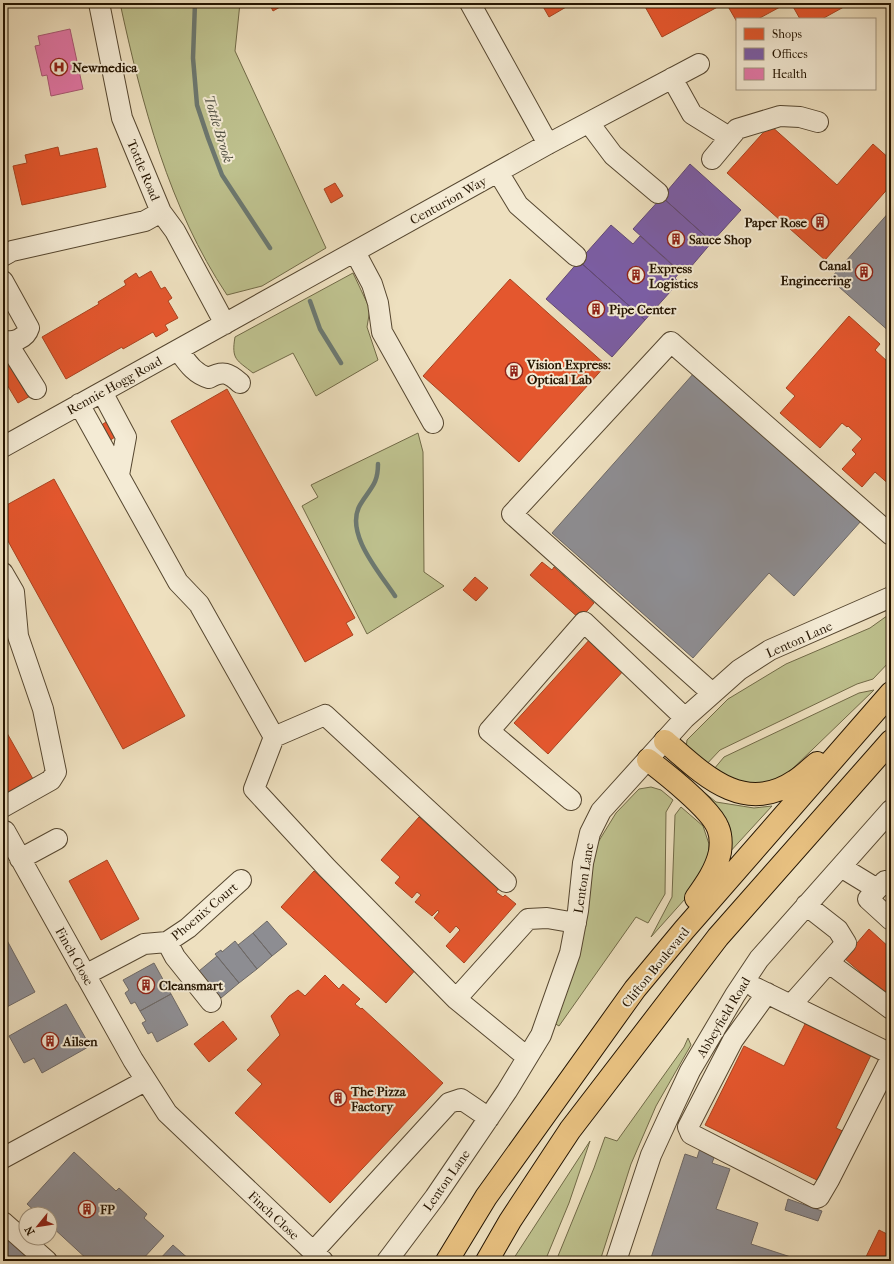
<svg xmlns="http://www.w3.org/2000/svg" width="894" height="1264" font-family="'IM FELL French Canon',serif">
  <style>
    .green { fill: #bec18e; stroke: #716a47 }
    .shops { fill: #e4572e; stroke: #aa4320 }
    .offices { fill: #7b5ea7; stroke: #614875 }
    .health { fill: #e377a8; stroke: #aa5976 }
    .industry { fill: #8d8d92; stroke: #6e6966 }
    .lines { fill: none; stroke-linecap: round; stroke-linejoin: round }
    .stream { stroke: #6c7870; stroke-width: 4.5 }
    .minor-casing { stroke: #564730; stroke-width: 22 }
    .highway-casing { stroke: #241400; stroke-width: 24 }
    .minor { stroke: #f4ebd5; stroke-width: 20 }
    .highway { stroke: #e7c080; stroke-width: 22 }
    .labels { text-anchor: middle; stroke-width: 4; stroke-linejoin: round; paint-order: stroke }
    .poi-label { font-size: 13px; font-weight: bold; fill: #241400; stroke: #f4ebd5; text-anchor: start }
    .street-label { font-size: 13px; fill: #241400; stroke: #f4ebd5 }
    .water-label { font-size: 14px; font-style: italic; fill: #4e4e41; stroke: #f4ebd5 }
  </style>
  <rect width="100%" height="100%" fill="#eee0bf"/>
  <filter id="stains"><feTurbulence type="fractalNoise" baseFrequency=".005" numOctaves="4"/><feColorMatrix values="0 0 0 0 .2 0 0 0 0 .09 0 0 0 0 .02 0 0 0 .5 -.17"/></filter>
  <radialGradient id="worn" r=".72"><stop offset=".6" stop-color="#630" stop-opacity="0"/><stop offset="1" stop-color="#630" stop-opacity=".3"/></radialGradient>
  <path class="green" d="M120,3H240L235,51L326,248L262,286L227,295C169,208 142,104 120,3Z
    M353,273L370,309L367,327L378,360L316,396L293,353L253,373C237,360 231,360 235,337Z
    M418,433L423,452L424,572L444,586L367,634L302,506L318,497L311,485Z
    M891,613V660L873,679L857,684L720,750L703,768L686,748L687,740L728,699L786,664L870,628Z
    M874,690L784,777L753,791L714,769L724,757L859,693Z
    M651,787L661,790L673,800L666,812L665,894L648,923L636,917L559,1026L551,1021L574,966L597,844L616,813L639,789Z
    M699,788L716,802L754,808L772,806L728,854L694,793Z
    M681,807L703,826L709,844L708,863L685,899L651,937L672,897L675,815Z
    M688,1038L691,1045L656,1106L631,1164L600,1261H556L594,1168L605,1137L617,1141L684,1047Z
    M590,1141L569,1203L545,1261H512Z"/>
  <path class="shops" d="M269,3H287L273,11Z
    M541,3H573L549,17Z
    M643,3H725L662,37Z
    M726,3H779L780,7L758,19H737V22Z
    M791,3H851L822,19H800Z
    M770,125L837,185L873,144L891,160V185L825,260L727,173Z
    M58,147L60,156L97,148L106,187L22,205L13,166L27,163L25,155Z
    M335,183L343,196L331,203L324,189Z
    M151,271L161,289L165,287L172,298L168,301L178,318L165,325L168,330L156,337L153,332L123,349L122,347L66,379L42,337L99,304L98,302L126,285L124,281L136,273L139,278Z
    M510,279L606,365L519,462L423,376Z
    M849,316L880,344L875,350L888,362L891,358V486L875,472L862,487L842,469L856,454L852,450L862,439L848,426L847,427L842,423L820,448L780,413L795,396L786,388Z
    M8,354L32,395L18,403L3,378V357Z
    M227,389L355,618L346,623L353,635L305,662L171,421Z
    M109,420L118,435L109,441L100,426Z
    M54,479L185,716L123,749L3,532V507Z
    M542,562L552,570L554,567L594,603L580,619L530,575Z
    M475,577L488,588L476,601L463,590Z
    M591,638L625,669L548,754L514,723Z
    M3,726L33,779L3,796Z
    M419,817L499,888L496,892L503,897L505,895L516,904L464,963L446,946L460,930L456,926L450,933L434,918L439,912L438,910L432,916L415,902L421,895L417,892L412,898L395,883L400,877L381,860Z
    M107,860L139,919L101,940L69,881Z
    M314,871L418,967L386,1003L281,907Z
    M869,929L891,949V999L844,958Z
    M325,975L339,989L343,984L360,999L355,1004L361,1009L362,1008L443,1083L330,1203L235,1113L262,1084L247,1070L280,1035L271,1016L289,996L298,990L305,996Z
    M223,1021L237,1039L209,1062L194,1044Z
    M806,1022L871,1055L836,1128L847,1133L823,1183L705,1125L744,1046L784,1066Z
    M879,1230L891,1236V1261H864Z"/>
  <path class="offices" d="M690,164L741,210L712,242L662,197Z
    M662,197L712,242L684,275L633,229Z
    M611,225L633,244L640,236L680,272L675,278L679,282L645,320L579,261Z
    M579,261L645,320L612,357L546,299Z"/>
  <path class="health" d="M70,29L83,89L51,96L47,75L42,76L35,46L40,45L38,36Z"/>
  <path class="industry" d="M891,210L890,263L891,333L830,279Z
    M694,373L861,521L794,596L769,573L693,658L552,533Z
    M267,921L287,944L272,956L253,933Z
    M3,933L35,992L3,1009Z
    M253,933L272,956L257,969L238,945Z
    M235,941L257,969L239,983L215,954L221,950L222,952Z
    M217,956L239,983L221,998L199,971Z
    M154,963L171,994L140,1011L135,1002L131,1004L125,993L129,990L123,980Z
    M171,994L188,1025L157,1042L152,1032L148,1034L142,1023L146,1021L140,1011Z
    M66,1004L90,1046L42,1073L34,1058L24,1063L9,1036Z
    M701,1145L717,1150L712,1163L730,1169L716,1209L758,1223L751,1244L803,1261H650L685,1154L697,1158Z
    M74,1152L116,1191L119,1188L147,1214L144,1218L164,1236L141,1261H89L50,1225V1214H38L27,1204Z
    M788,1199L822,1211L818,1221L785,1210Z
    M3,1233L32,1261H3Z
    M173,1245L191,1261H158Z"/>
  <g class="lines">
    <path class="stream" d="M195,3L193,58L197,105L208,138L222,175L270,248
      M310,301L320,329L341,363
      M378,464C378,485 370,488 360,505C344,533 380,573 395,596"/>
    <defs>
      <path id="minor" d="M99,3L122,118L161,212L175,231L225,324
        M470,3L548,144
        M672,78L692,114L729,137
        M589,123L613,155L658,193
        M712,159L737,129L780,116L800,117L818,122
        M498,172L518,205L576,256
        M355,252L372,284L378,303L382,332L433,423
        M3,256L12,251L145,221L161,212
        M3,281L29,328C26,338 13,344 3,340
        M6,341L36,389
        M178,350C187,362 194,374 209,378C223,370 229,373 240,383
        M102,392L126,437L119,475
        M79,404L178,582L199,604L274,737L325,715L506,882
        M3,447L548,144L699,64
        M3,573L14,592L18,636L43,709L56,772L51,780L3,807
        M712,693L512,514L671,342L891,535
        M274,737L254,789L327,868L456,999L527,1057
        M571,800L489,731L584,622L685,718
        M5,831L133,1060L167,1113L323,1261
        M20,859L57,839
        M841,867L877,889
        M891,886L885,881L868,899L891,920
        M167,942L175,957L211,1002
        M829,963L891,1009
        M85,975L144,944L167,942L188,928L241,880
        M756,988L891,1054
        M767,993L733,1040L688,1127L691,1134L816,1198L819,1197L829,1180L891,1058
        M456,999L528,919L547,918L576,923
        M791,1005L846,943L838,930L806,905
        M3,1158L145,1081
        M3,1222L47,1261
        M313,1252L449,1103L461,1099L489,1118
        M387,1261L435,1197L507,1091L541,1035L570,953L578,911L583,863L590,833L601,811L685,718L739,670L770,650L891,597
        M616,1261L651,1155L668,1118L690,1071L735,995L759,959L891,810"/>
      <path id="highway" d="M665,741C703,774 743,816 795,781C803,776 810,769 817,763
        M648,760C665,773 711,809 718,828C721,835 721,845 720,852C716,870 706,884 696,898
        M447,1261L486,1197L635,989L684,930L891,693
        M487,1261L510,1221L570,1130L718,937L891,741"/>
    </defs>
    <use href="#minor" class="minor-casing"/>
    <use href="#highway" class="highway-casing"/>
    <use href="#minor" class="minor"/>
    <use href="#highway" class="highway"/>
  </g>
  <defs>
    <symbol id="hospital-ring" viewBox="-11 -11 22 22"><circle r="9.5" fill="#f4ebd5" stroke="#8f2418" stroke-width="1.5"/><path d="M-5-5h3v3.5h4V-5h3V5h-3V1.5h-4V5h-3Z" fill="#8f2418"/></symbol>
    <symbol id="building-ring" viewBox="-11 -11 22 22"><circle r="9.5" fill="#f4ebd5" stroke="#8f2418" stroke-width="1.5"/><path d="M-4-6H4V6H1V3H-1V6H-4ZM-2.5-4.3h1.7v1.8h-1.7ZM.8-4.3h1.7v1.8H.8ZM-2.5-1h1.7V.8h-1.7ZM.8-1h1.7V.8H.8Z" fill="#8f2418"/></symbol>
  </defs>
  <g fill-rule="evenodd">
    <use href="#hospital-ring" x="49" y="57" width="20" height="20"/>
    <use href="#building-ring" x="810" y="212" width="20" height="20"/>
    <use href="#building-ring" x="666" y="229" width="20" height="20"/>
    <use href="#building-ring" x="854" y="262" width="20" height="20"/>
    <use href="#building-ring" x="626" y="265" width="20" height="20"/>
    <use href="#building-ring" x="586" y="299" width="20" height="20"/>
    <use href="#building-ring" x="504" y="361" width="20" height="20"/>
    <use href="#building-ring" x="136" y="975" width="20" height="20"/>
    <use href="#building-ring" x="40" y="1031" width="20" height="20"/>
    <use href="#building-ring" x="328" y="1088" width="20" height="20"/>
    <use href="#building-ring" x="77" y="1199" width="20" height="20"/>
  </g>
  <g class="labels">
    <g class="poi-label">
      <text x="72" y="72">Newmedica</text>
      <text x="807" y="227" text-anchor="end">Paper Rose</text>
      <text x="689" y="244">Sauce Shop</text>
      <text x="851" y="270" text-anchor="end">Canal<tspan x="851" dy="15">Engineering</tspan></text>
      <text x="649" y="273">Express<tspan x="649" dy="15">Logistics</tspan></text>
      <text x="609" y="314">Pipe Center</text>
      <text x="527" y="369">Vision Express:<tspan x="527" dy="15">Optical Lab</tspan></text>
      <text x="159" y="990">Cleansmart</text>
      <text x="63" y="1046">Ailsen</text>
      <text x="351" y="1096">The Pizza<tspan x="351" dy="15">Factory</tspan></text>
      <text x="100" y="1214">FP</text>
    </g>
    <g class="street-label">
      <text transform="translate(144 170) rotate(67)" y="5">Tottle Road</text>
      <text transform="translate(448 200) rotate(-29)" y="5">Centurion Way</text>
      <text transform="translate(114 385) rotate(-29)" y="5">Rennie Hogg Road</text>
      <text transform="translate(799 639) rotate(-24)" y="5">Lenton Lane</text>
      <text transform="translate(583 878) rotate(-81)" y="5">Lenton Lane</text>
      <text transform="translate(204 911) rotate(-40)" y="5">Phoenix Court</text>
      <text transform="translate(75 956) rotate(61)" y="5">Finch Close</text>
      <text transform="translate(655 967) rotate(-51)" y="5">Clifton Boulevard</text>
      <text transform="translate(723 1017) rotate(-59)" y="5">Abbeyfield Road</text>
      <text transform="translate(446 1180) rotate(-55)" y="5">Lenton Lane</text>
      <text transform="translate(274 1215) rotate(43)" y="5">Finch Close</text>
    </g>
    <g class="water-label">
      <text transform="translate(219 129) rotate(73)" y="5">Tottle Brook</text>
    </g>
  </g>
  <rect width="894" height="1264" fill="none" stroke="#eee0bf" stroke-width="16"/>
  <rect x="4" y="4" width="886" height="1256" fill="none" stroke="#241400" stroke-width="2"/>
  <rect x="8" y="8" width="878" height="1248" fill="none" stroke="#241400"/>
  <rect x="736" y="18" width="140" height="72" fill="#f4ebd5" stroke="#a19580"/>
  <rect x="744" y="28" width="20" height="12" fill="#e4572e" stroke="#a19580"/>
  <text x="772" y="38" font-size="12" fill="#241400">Shops</text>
  <rect x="744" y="48" width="20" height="12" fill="#7b5ea7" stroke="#a19580"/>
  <text x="772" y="58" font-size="12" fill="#241400">Offices</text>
  <rect x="744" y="68" width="20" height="12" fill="#e377a8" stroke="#a19580"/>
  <text x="772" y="78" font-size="12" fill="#241400">Health</text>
  <g transform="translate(38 1226) rotate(240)"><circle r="19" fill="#f4ebd5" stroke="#a19580"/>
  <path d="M0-3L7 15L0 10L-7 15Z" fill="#8f2418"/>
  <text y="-6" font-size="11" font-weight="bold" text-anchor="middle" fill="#241400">N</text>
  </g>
  <rect width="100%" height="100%" filter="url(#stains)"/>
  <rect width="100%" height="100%" fill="url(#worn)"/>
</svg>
